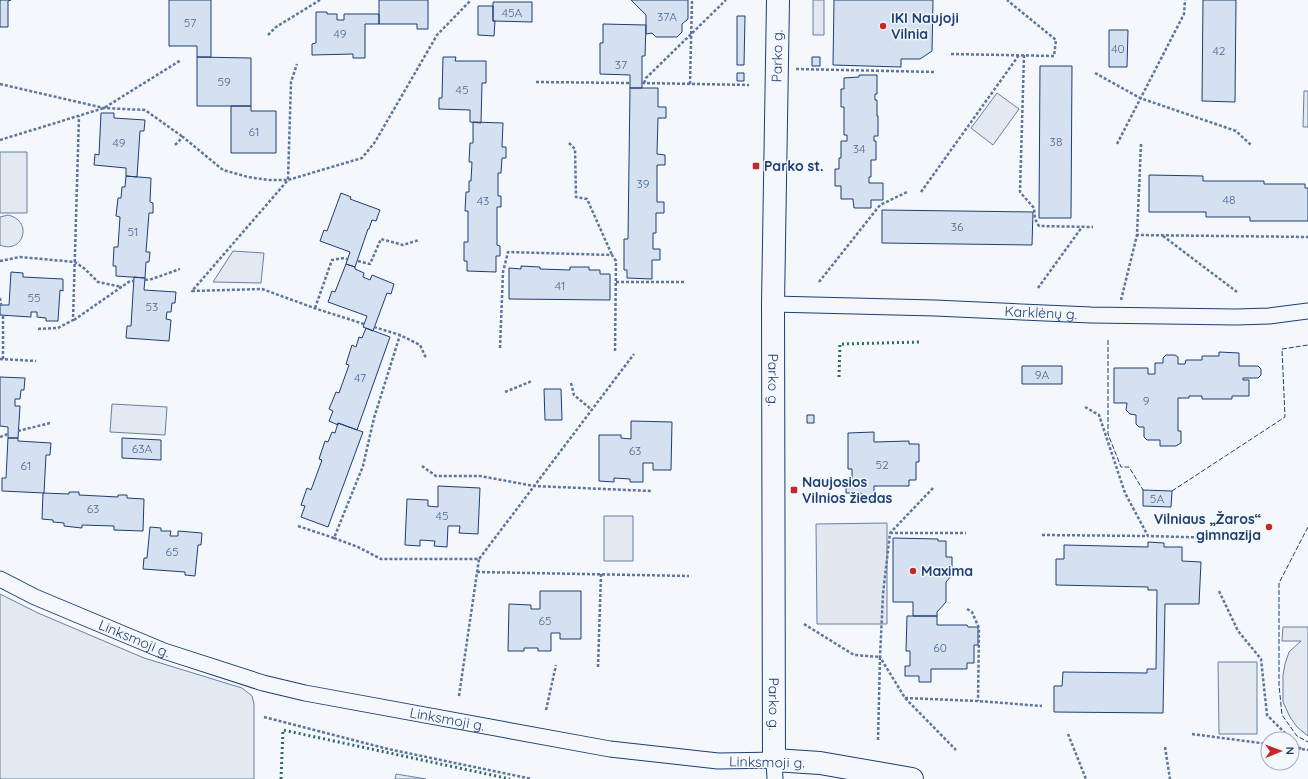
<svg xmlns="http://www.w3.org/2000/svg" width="1308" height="779" font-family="Quicksand,sans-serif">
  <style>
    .green { fill: #e3e9f0; stroke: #687fa3 }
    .parking { fill: #e3e8f0; stroke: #687fa3 }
    .building { fill: #d5e0f0; stroke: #1d3f73 }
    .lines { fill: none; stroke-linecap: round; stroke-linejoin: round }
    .street-casing { stroke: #1d3f73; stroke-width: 17 }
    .secondary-casing { stroke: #1d3f73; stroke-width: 24 }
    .path { stroke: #5e769c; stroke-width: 2.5; stroke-dasharray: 3 2; stroke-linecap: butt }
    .street { stroke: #f4f7fb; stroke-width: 15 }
    .secondary { stroke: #f4f7fb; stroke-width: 22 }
    .hedge { stroke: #2c6c60; stroke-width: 3; stroke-dasharray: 2 3; stroke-linecap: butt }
    .fence { stroke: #1d3f73; stroke-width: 1; stroke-dasharray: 5 2; stroke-linecap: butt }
    .poi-dot { fill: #c62828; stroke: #f4f7fb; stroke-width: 1.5 }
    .labels { text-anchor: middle; stroke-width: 3; stroke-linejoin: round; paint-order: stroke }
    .number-label { font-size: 12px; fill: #4b6792 }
    .poi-label { font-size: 14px; font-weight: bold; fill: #1d3f73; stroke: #f4f7fb; text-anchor: start }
    .street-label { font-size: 14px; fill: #1d3f73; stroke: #f4f7fb }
  </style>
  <rect width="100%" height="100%" fill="#f4f7fb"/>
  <path class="green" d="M1304,91H1308V127H1303Z
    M997,93L1019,109L993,145L971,128Z
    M0,152H27V213H0Z
    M8,215C34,221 23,255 0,245V217Z
    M233,251L264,253L261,283L213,282Z
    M112,404L167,407L165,435L110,432Z
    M604,516H633V561H604Z
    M0,594L38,613L144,658L242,688L252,696L254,704V779H0Z
    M1283,627H1308V736L1297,727L1290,717L1283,702V675L1285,664L1289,652L1301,641H1282Z
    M1218,662H1257V734H1219Z
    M396,774L426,779H395Z"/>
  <path class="parking" d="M813,0H824V35H813Z
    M887,523V624H817L816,524Z"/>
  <path class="building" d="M0,0H11L8,1V27H0Z
    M169,0H211V57H197V46H169Z
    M379,0H428V29H417V24H379Z
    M631,0H688V19L682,24V32L677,37H656L652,33L646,34V15Z
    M834,0H933L932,51L920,59H901V67L833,65Z
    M1203,0H1236L1235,102L1202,101Z
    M493,2H532V22L493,21Z
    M478,6H493V21H495L494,36L478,35Z
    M316,12H327V14H337V20H344V14H379V24H365V58H353V54L312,55V44L316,43Z
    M737,16H745L744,65H737Z
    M603,24L646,25L645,56H642V88H630V75L600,74V43H603Z
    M1109,30H1128L1127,67H1109Z
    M197,57L251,58V106H197Z
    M443,57H456L455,61H486V83H482L481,123L470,122V110L439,109V98H442Z
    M812,57H820V66H812Z
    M1040,66H1072L1071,218H1039Z
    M737,73H744V81H737Z
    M859,75H877V94H875V100H877V116H878V136H874V141H876V160H871V177H869V183H883V200H871V208H854L853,199H841V186H835V169H839V158H841V141H847V135H844V107H841V89H844V78L859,77Z
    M630,88H658V107H666V118H658L657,154L665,155V165H657V202H664V213H656V233H653V249H660V260H652V279L627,278V270H624V239H628Z
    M231,106H251V111H276V153H231Z
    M101,113H114V118L145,120L144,131H140L137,177L126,176V168L94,165L95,154L99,155Z
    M473,122L503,123L502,147H506V158H502L501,173H498V196H501V207H497V245L500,246V256H496V272L467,271V261H464V242H468V211H465L466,192H469V181H471L472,162H469L470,143H473Z
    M1149,175L1203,176V181H1264V184H1305V188H1308V221H1250V217H1206V212H1149Z
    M126,176L151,178L150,202L153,203V213H149L146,252H150L149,262H146L145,278L116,276V266H113L114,247H118L120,217L116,216L118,198H121L122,187H125Z
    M341,193L351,197L350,199L380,210L376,221L372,220L369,229H368L355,267L346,264L350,252L320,241L324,230L327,231Z
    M882,210L1033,212L1032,245L882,243Z
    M346,264L355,267V269L364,273L363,277L370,280L372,275L394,284L391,294L387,293L373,331L363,327L367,316L328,302L332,291L335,292Z
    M521,266L540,267V269L570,270V267H589V270H600V274H610V300L509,299V268L521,269Z
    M11,272L23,273V277L63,279V291L60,290L58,321H46V318L37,317V312H31V317L0,315V305H9Z
    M134,277L145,278L144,290L176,292L175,303H172L171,312H167L166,319L171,320L169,341L126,338L127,326H131Z
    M366,328L390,337L357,430L338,423V425L329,421L333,411L329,409L336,392L339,393L349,365L346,364L352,345L356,347L359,337L362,338Z
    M1219,352L1239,353V366H1258L1261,369V375L1258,378H1243V380H1249V396H1232V399H1202V396H1189V398H1178V431H1181V443L1176,446H1160V440H1147L1144,437V427H1139L1136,424V415L1130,414L1126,410L1127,403H1114V368H1148V374H1155V363H1163V358L1166,355H1175L1178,357V364H1185L1186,360H1202V356H1219Z
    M1022,366H1062V384H1022Z
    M0,377L25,378L24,390H21L20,399H15V406H20L18,438H8V427L0,426Z
    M544,389H561L562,420H545Z
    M807,415H814V423H807Z
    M631,421L672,422L671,470H653V463H643V482H630V479L614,478V482L599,481V435H621V438L631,439Z
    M338,423L363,432L328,527L301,517L305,506L301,505L307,488L311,490L322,460L319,459L325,441L328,442L332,432L335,433Z
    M874,432V442L909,441V444H919V462H916V480H909V486H874V499H860L861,493H846V483H852V469H848V433Z
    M8,438H18V441L51,443L50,455H46L44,493L2,491V478H6Z
    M122,438L161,440V460L122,458Z
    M438,486L480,488L478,534L459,533L460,526H448L447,547L434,546L435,541L420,540V546L405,545L407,499L428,500V506L438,507Z
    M1143,490L1172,491L1171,507L1143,506Z
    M69,492H79V495L118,497V495H127V498L144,499L143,531L114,530V526L82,525V528L64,526V523L53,522V520L42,519L43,493L69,494Z
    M150,527L161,528V531H171L170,536H178V531L202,533L201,545H198L195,576L185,575V572L143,569L144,558H147Z
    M893,538L938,539V541H946V557H952V575L946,582V602L937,612V616H913V602H893Z
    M1148,542L1164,543V547H1182V561L1201,562L1199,604H1165L1163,713L1054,712V686H1062L1063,672L1147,673V669H1156L1157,590H1148V587L1056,585V559H1064V545L1148,547Z
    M540,591H581V639H560V633H551V651H538V648H524V651H508L509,604L531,605V609H540Z
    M907,616H937V625H967L968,627H978V645H974V663H967V669H931V682H919V676H905V666H910V651H906Z"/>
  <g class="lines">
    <defs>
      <g id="street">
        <path id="s1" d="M773,304L935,308L1091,315L1236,317L1269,316L1308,311"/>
        <path id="s2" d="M0,579L35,597L164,651L263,683L305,693L610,749L718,761L774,760L775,779"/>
      </g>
      <g id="secondary">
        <path id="s3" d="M778,0L773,304L774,760L820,763L912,779"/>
      </g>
    </defs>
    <use href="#street" class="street-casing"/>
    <use href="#secondary" class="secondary-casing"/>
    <path class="path" d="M268,35L276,27L320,0
      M951,54L1054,56L1056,40L1007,0
      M1024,55L1020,192L1034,208L1035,219L1039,226L1093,227
      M796,69L936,72
      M1095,73L1140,98L1236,131L1252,146
      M536,82L630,83
      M642,83L749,85
      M644,83L646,78L726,0
      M0,84L104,108L145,110L183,137
      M690,84L692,0
      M0,140L104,108L181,60
      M569,143L575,149L576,197L587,199L612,255
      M1117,144L1184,14L1185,0
      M1141,144L1137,235L1308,237
      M175,145L183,137L223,170L248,177L268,180H288L291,82L297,64
      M921,192L1019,55
      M1163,236L1237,292
      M0,261L20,257L75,262L85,269L98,282L122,287
      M358,261L370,264L381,239L403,245L419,240
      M145,280L152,279L180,269
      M616,282H685
      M819,282L880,205L907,192
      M1038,288L1082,227
      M0,298L1,305
      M1121,300L1137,235
      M315,308L332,260L344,258L347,259
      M74,320L130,281H134
      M364,324L317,309L262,289L192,291L288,180L362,158L375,142L437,35L471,0
      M374,327L400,335L420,345L426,358
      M38,329L58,328L73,320L79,116
      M500,348L503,272L508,252L612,255L616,261L615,353
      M0,359L36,361
      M3,359V315
      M571,383L574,395L592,410
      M505,392L532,381
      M1085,407L1099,415L1125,493L1148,536L1220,538
      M18,431L50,423
      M0,437L8,434
      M422,466L436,476H480L534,486L651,491
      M933,488L890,533L883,594L880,657L905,698L956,750
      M298,526L334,538L363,466L374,418L400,335
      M890,533H966
      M1042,535L1148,536
      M334,538L358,547L381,559H479L634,354
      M477,572L689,576
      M1219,591L1238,631L1261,659L1267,715L1291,739
      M967,609L972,612L979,628L978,701
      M804,624L854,655L880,657L878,740
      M598,667L601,574
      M459,696L479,559
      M905,698L978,701L1042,706
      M546,710L556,665
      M264,717L388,749L532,779
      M1068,734L1086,779
      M1192,734L1268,744
      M1292,740L1301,749
      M1165,747L1170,779
      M1292,748L1308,750"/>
    <use href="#street" class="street"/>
    <use href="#secondary" class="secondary"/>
    <path class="hedge" d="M839,377L840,344L919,342
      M281,779L283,730L510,779"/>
    <path class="fence" d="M1108,340V434L1121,467H1129L1143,490
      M1172,491L1285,417L1282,349L1308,345
      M1308,527L1279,583V685L1282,715L1297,736L1308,742"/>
  </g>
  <g class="poi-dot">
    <circle cx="883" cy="26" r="4"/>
    <rect x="752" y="162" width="8" height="8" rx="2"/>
    <rect x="790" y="486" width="8" height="8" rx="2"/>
    <circle cx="1269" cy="527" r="4"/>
    <circle cx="913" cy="571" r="4"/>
  </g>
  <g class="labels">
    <g class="number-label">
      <text x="512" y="17">45A</text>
      <text x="667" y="21">37A</text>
      <text x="190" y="27">57</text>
      <text x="340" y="38">49</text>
      <text x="1118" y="53">40</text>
      <text x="1219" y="55">42</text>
      <text x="621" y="69">37</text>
      <text x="224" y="86">59</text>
      <text x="462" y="94">45</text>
      <text x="254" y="136">61</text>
      <text x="1056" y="146">38</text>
      <text x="119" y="147">49</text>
      <text x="859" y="153">34</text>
      <text x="643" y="188">39</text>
      <text x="1229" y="204">48</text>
      <text x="483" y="205">43</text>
      <text x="957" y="231">36</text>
      <text x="133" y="236">51</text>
      <text x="560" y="290">41</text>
      <text x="34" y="302">55</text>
      <text x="152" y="311">53</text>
      <text x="1042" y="379">9A</text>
      <text x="360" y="382">47</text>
      <text x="1146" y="405">9</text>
      <text x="142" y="453">63A</text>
      <text x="635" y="455">63</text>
      <text x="882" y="469">52</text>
      <text x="26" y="470">61</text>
      <text x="1157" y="503">5A</text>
      <text x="93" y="513">63</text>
      <text x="442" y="520">45</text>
      <text x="172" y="556">65</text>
      <text x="545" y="625">65</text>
      <text x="940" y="652">60</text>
    </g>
    <g class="poi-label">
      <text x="891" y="23">IKI Naujoji<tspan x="891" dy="16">Vilnia</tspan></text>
      <text x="764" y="171">Parko st.</text>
      <text x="802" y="487">Naujosios<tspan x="802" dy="16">Vilnios žiedas</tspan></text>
      <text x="1261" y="524" text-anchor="end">Vilniaus „Žaros“<tspan x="1261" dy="16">gimnazija</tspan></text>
      <text x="921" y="576">Maxima</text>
    </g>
    <g class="street-label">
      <text transform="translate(777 56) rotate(-89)" y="5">Parko g.</text>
      <text dy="5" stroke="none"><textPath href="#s1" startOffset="268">Karklėnų g.</textPath></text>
      <text dy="5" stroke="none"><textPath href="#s3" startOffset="380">Parko g.</textPath></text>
      <text dy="5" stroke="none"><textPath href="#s2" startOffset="147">Linksmoji g.</textPath></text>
      <text dy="5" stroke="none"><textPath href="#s3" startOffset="704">Parko g.</textPath></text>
      <text dy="5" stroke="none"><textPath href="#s2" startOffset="471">Linksmoji g.</textPath></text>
      <text transform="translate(767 762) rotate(1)" y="5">Linksmoji g.</text>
    </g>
  </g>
  <g transform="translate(1280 751) rotate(89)"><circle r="19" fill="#f4f7fb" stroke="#9eadc5"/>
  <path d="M0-3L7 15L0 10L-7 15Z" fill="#c62828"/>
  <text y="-6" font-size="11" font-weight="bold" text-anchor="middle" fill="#1d3f73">N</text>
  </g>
</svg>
